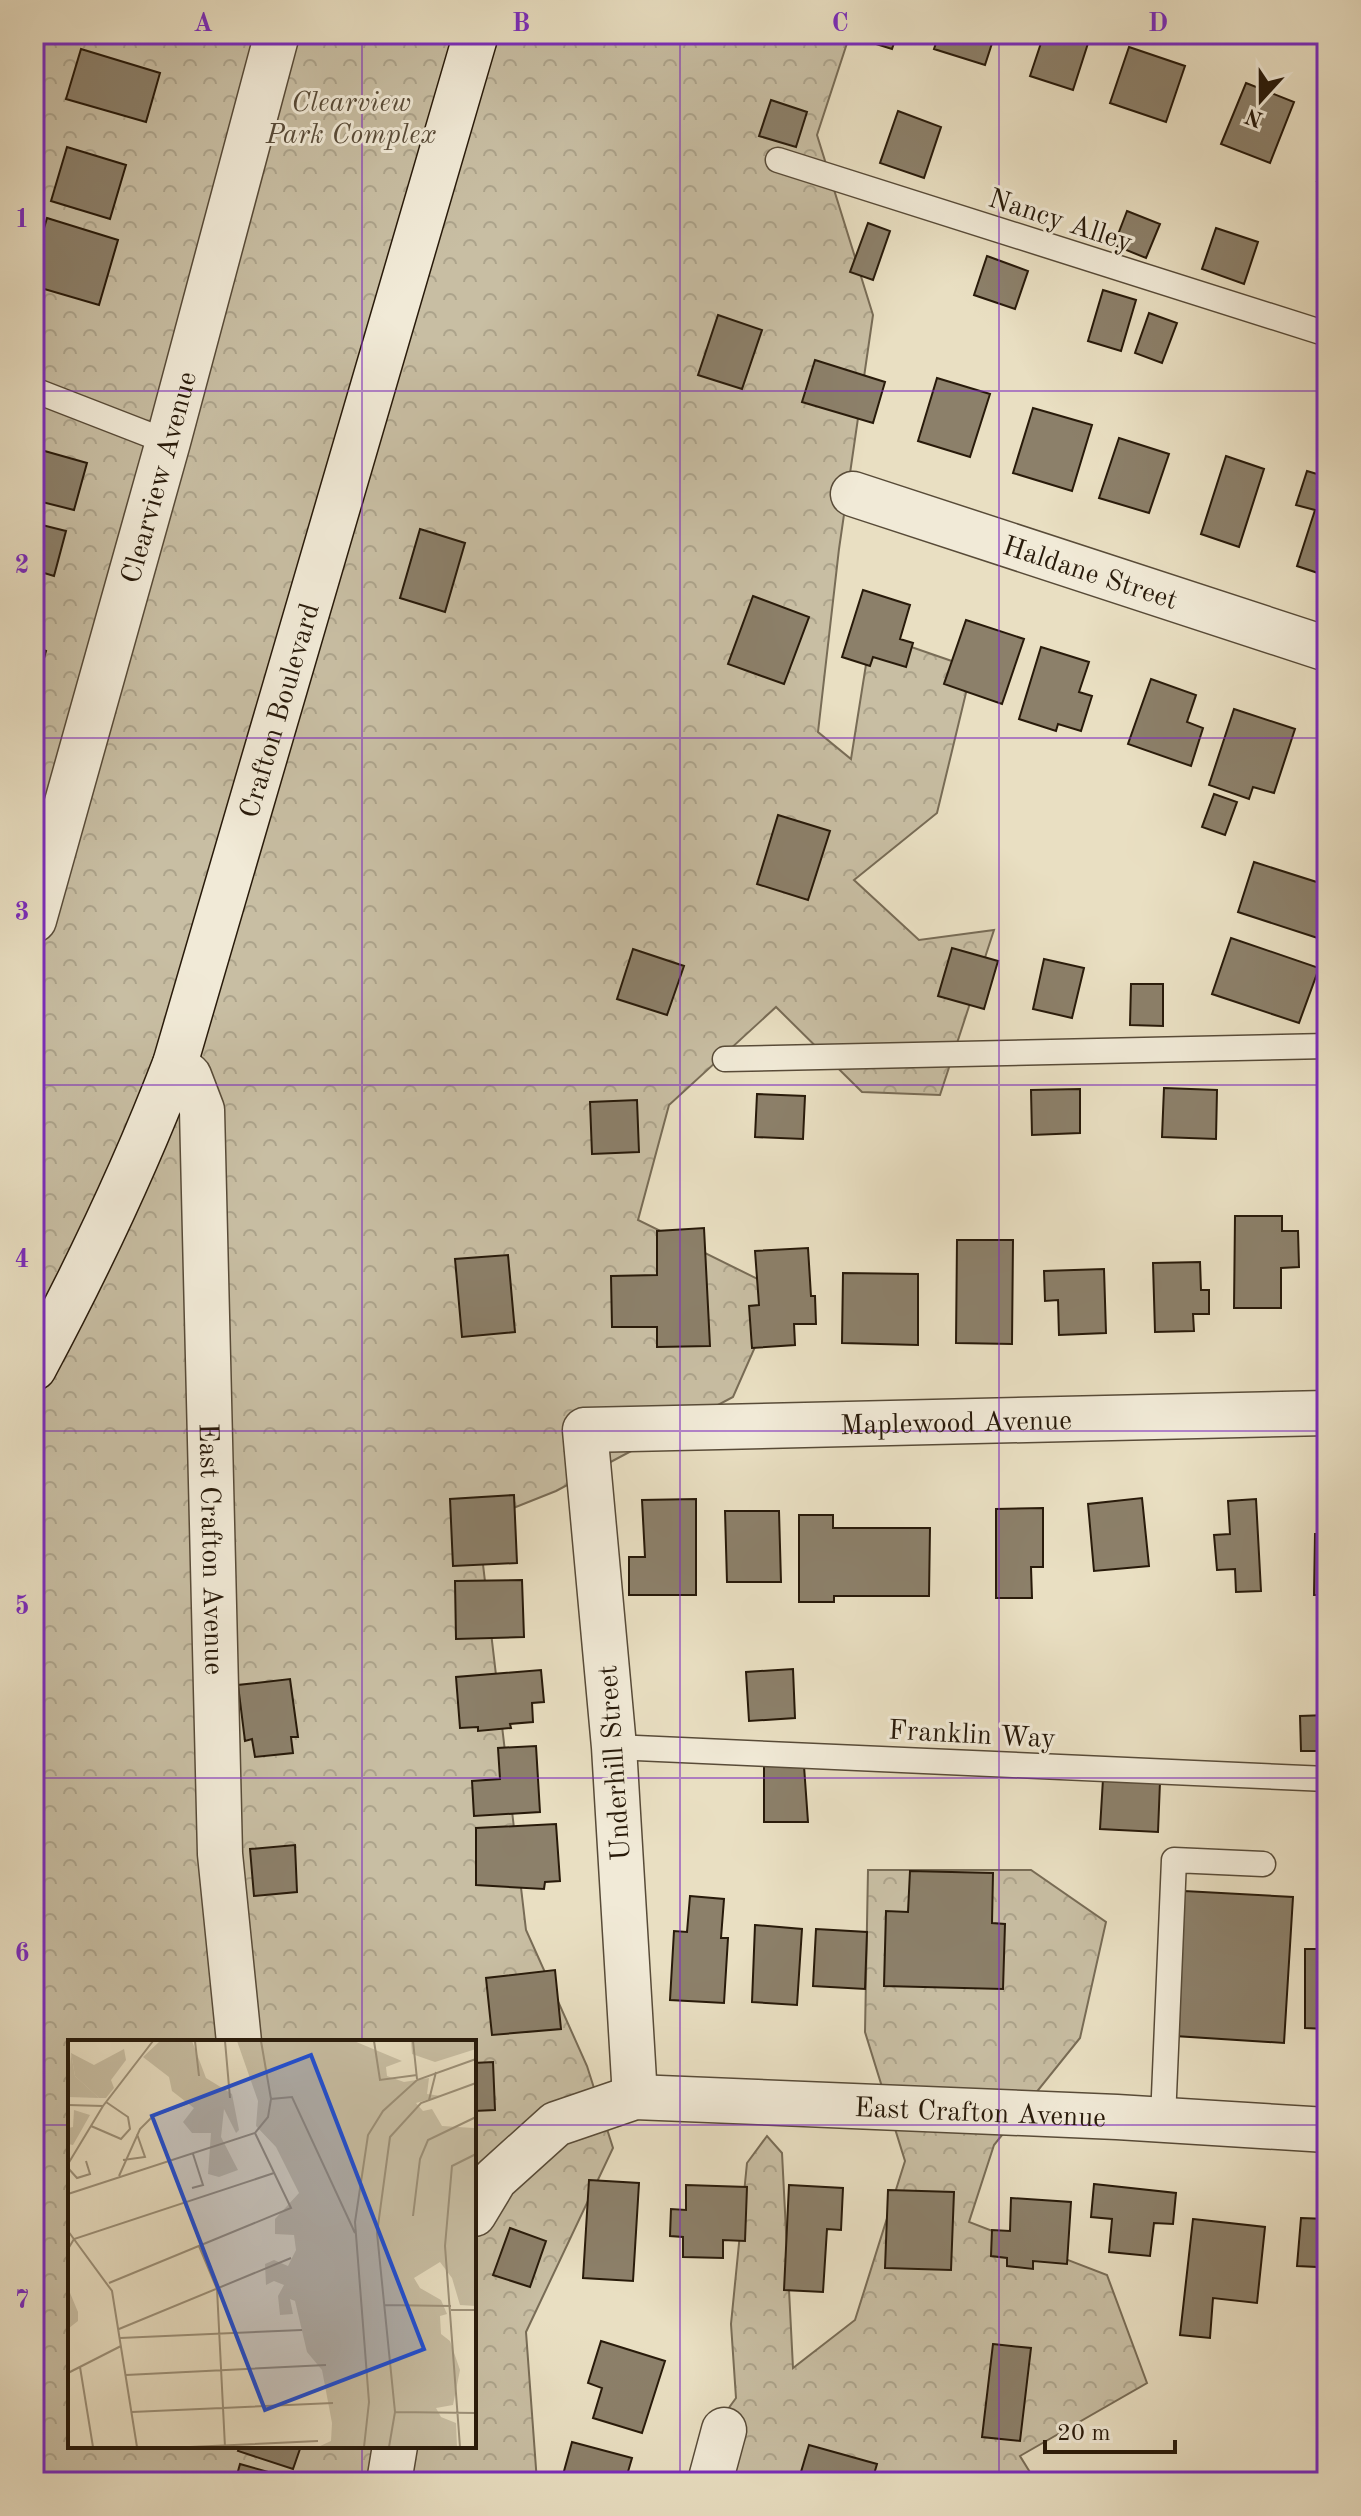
<svg xmlns="http://www.w3.org/2000/svg" width="1361" height="2516" font-family="'Old Standard TT',serif">
  <style>
    .forest { fill: url(#forest-crowns); stroke: #786c56; stroke-width: 2; fill-rule: evenodd }
    .building { fill: #8c806a; stroke: #281a0a; stroke-width: 2 }
    .lines { fill: none; stroke-linecap: round; stroke-linejoin: round }
    .service-casing { stroke: #584b38; stroke-width: 27 }
    .minor-casing { stroke: #584b38; stroke-width: 47 }
    .secondary-casing { stroke: #281a0a; stroke-width: 47 }
    .service { stroke: #f1ead7; stroke-width: 24 }
    .minor { stroke: #f1ead7; stroke-width: 44 }
    .secondary { stroke: #f1ead7; stroke-width: 44 }
    .grid { fill: none; stroke: #7b2cbf; stroke-width: 2; stroke-opacity: 0.55 }
    .labels { text-anchor: middle; stroke-width: 6; stroke-linejoin: round; paint-order: stroke }
    .park-label { font-size: 28px; font-style: italic; fill: #584b38; stroke: #f1ead7 }
    .street-label { font-size: 28px; fill: #281a0a; stroke: #f1ead7 }
    .inset-road { fill: none; stroke: #9c9078; stroke-width: 2 }
    .view { fill: #1d4ed8; fill-opacity: 0.15; stroke: #1d4ed8; stroke-width: 4 }
    .inset-edge { fill: none; stroke: #281a0a; stroke-width: 4 }
    .neatline { fill: none; stroke: #7b2cbf; stroke-width: 3 }
    .grid-label { font-size: 26px; text-anchor: middle; font-weight: bold; fill: #7b2cbf }
  </style>
  <defs>
    <pattern id="forest-crowns" width="20" height="18" patternUnits="userSpaceOnUse" patternTransform="scale(2)"><rect width="20" height="18" fill="#c8bea3"/><path d="M2 6a3 3 0 1 1 6 0M12 15a3 3 0 1 1 6 0" fill="none" stroke="#aca38b"/></pattern>
  </defs>
  <rect width="100%" height="100%" fill="#e9dfc2"/>
  <filter id="stains"><feTurbulence type="fractalNoise" baseFrequency=".0025" numOctaves="4"/><feColorMatrix values="0 0 0 0 .2 0 0 0 0 .09 0 0 0 0 .02 0 0 0 .5 -.17"/></filter>
  <radialGradient id="worn" r=".72"><stop offset=".6" stop-color="#630" stop-opacity="0"/><stop offset="1" stop-color="#630" stop-opacity=".3"/></radialGradient>
  <path class="forest" d="M34,34H850L817,135L873,315L839,549L818,732L851,759L871,633L972,668L937,813L854,880L919,940L994,930L940,1095L862,1092L776,1007L669,1105L638,1220L780,1290L733,1397L556,1491L478,1522L526,1930L587,2066L613,2148L526,2332L537,2482H34ZM70,2042H474V2446H70Z
    M868,1870H1031L1106,1922L1080,2038L994,2145L969,2222L1107,2275L1147,2383L1020,2456L1036,2482H716L696,2453L736,2398L731,2324L747,2163L767,2136L782,2153L793,2368L855,2320L905,2161L865,2032Z"/>
  <path class="building" d="M844,34H897L892,49Z
    M939,34H995L985,65L934,49Z
    M1044,34H1091L1073,90L1030,76Z
    M1129,47L1185,66L1166,122L1110,103Z
    M81,49L160,73L146,122L66,99Z
    M1246,83L1294,102L1270,163L1221,144Z
    M771,100L807,112L796,147L759,136Z
    M898,111L941,127L924,178L880,163Z
    M67,147L126,165L110,219L51,201Z
    M1327,152V184L1317,181Z
    M1127,211L1160,224L1146,258L1114,245Z
    M47,218L118,240L99,305L34,286V262Z
    M868,223L890,231L873,280L850,272Z
    M1216,228L1258,242L1244,284L1202,269Z
    M987,256L1028,271L1015,309L974,295Z
    M1103,290L1136,300L1121,351L1088,341Z
    M1149,313L1177,323L1162,363L1135,353Z
    M718,315L762,330L742,389L698,375Z
    M815,360L885,382L873,423L802,402Z
    M937,378L990,394L970,457L918,441Z
    M1033,408L1092,425L1072,491L1013,473Z
    M1119,438L1169,454L1149,513L1099,498Z
    M34,448L87,463L74,510L34,500Z
    M1226,456L1264,469L1239,547L1201,534Z
    M1307,471L1327,477V576L1297,566L1315,510L1296,505Z
    M34,523L66,531L54,576L34,570Z
    M420,529L465,543L445,612L400,598Z
    M863,590L910,605L900,639L913,643L906,667L873,657L870,666L842,657Z
    M753,596L809,617L784,684L728,664Z
    M966,620L1024,639L1002,704L944,684Z
    M34,647L46,651L34,694Z
    M1041,647L1089,662L1079,692L1092,696L1081,731L1058,724L1056,731L1019,719Z
    M1151,679L1196,695L1187,722L1203,728L1191,766L1128,744Z
    M1234,709L1295,729L1274,793L1253,787L1249,799L1209,785Z
    M1214,794L1237,802L1225,835L1202,827Z
    M778,815L830,831L808,900L757,884Z
    M1254,862L1326,885L1322,897L1327,898V941L1238,912Z
    M1231,938L1319,968L1299,1023L1212,994Z
    M952,948L998,961L984,1009L938,996Z
    M633,949L684,966L667,1015L617,999Z
    M1044,959L1084,968L1072,1018L1033,1009Z
    M1131,984H1163V1026L1130,1025Z
    M1164,1088L1217,1090L1216,1139L1162,1137Z
    M1080,1089V1133L1032,1135L1031,1090Z
    M757,1094L805,1096L803,1139L755,1137Z
    M637,1100L639,1152L592,1154L590,1102Z
    M1235,1216H1282V1231H1298L1299,1267L1281,1268V1308H1234Z
    M704,1228L710,1346L657,1347V1327H612L611,1276L657,1275V1231Z
    M957,1240H1013L1012,1344L956,1343Z
    M808,1248L811,1296H815L816,1324H794L795,1345L752,1348L749,1306L759,1305L755,1251Z
    M508,1255L515,1332L462,1337L455,1259Z
    M1200,1262L1201,1290H1209V1314H1193L1194,1331L1155,1332L1153,1263Z
    M1104,1269L1106,1333L1059,1335L1058,1300L1045,1301L1044,1271Z
    M843,1273L918,1274V1345L842,1343Z
    M1324,1491H1327V1595H1314L1315,1534H1324Z
    M514,1495L517,1563L453,1566L450,1499Z
    M1142,1498L1149,1566L1094,1571L1088,1504Z
    M696,1499V1595H629V1557H645L642,1500Z
    M1256,1499L1261,1591L1236,1592L1235,1569L1217,1570L1214,1535L1230,1534L1228,1501Z
    M1043,1508V1567H1031L1032,1598H996V1509Z
    M725,1511H779L781,1582H727Z
    M799,1515H833V1528H930L929,1596H834V1602H799Z
    M522,1580L524,1637L456,1639L455,1581Z
    M793,1669L795,1718L749,1721L746,1672Z
    M541,1670L544,1702L532,1703L533,1722L510,1724L511,1728L478,1731V1727L460,1728L456,1677Z
    M290,1679L298,1737H291L293,1753L255,1757L252,1739L245,1741L238,1685Z
    M1327,1715V1751H1301L1300,1716Z
    M536,1746L540,1812L474,1816L472,1781L500,1779L498,1748Z
    M764,1765L804,1766L808,1822H764Z
    M1103,1779L1160,1782L1158,1832L1100,1829Z
    M556,1824L560,1881L545,1882L544,1889L476,1885V1828Z
    M295,1845L297,1892L254,1896L250,1849Z
    M910,1871L993,1873L992,1923L1005,1924L1003,1989L884,1986L886,1911L908,1912Z
    M1184,1891L1293,1897L1284,2043L1175,2036Z
    M690,1896L724,1899L721,1938H728L724,2003L670,2000L674,1931L687,1932Z
    M755,1925L802,1929L797,2005L752,2002Z
    M816,1929L867,1932L865,1989L813,1986Z
    M1305,1949H1327V2029L1305,2028Z
    M555,1970L561,2029L492,2035L486,1978Z
    M493,2062L495,2110L474,2111V2063Z
    M589,2180L639,2183L633,2281L583,2278Z
    M1094,2184L1176,2193L1173,2224L1154,2223L1150,2256L1109,2252L1112,2219L1091,2217Z
    M686,2185L747,2187L745,2241L723,2240V2258L683,2257V2237L670,2236L671,2209L686,2210Z
    M789,2185L843,2188L841,2230L827,2229L823,2292L784,2290Z
    M888,2190L954,2192L951,2270L885,2268Z
    M1011,2198L1071,2202L1067,2264L1033,2261V2269L1007,2266V2258L991,2256L992,2230L1010,2231Z
    M1301,2218L1327,2219V2281H1317V2267L1297,2266Z
    M1193,2219L1265,2227L1257,2303L1213,2298L1210,2338L1180,2335Z
    M510,2228L546,2241L530,2287L493,2275Z
    M601,2341L665,2361L642,2433L593,2418L602,2388L588,2383Z
    M993,2344L1031,2348L1020,2441L982,2437Z
    M572,2442L632,2458L625,2482H561Z
    M809,2445L877,2464L872,2481L874,2482H798Z
    M240,2446H301L293,2469L238,2451Z
    M240,2464L297,2480V2482H235Z"/>
  <g class="lines">
    <defs>
      <path id="service" d="M778,160L1327,334
        M34,390L168,442
        M725,1059L1327,1046
        M614,1747L1327,1779
        M1163,2119L1174,1860L1263,1864"/>
      <g id="minor">
        <path id="s1" d="M853,494L1327,649"/>
        <path id="s2" d="M34,920L168,442L277,34"/>
        <path id="s3" d="M175,1064L189,1076L202,1110L220,1854L239,2042"/>
        <path id="s4" d="M635,2097L614,1747L585,1430L1327,1413"/>
        <path id="s5" d="M474,2214L495,2179L556,2124L635,2097L1117,2117L1327,2130"/>
        <path d="M389,2482L395,2446"/>
        <path d="M710,2482L724,2430"/>
      </g>
      <g id="secondary">
        <path id="s6" d="M34,1368C87,1269 135,1168 175,1064L476,34"/>
      </g>
    </defs>
    <use href="#service" class="service-casing"/>
    <use href="#minor" class="minor-casing"/>
    <use href="#secondary" class="secondary-casing"/>
    <use href="#service" class="service"/>
    <use href="#minor" class="minor"/>
    <use href="#secondary" class="secondary"/>
  </g>
  <path class="grid" d="M362,34V2042M680,34V2482M999,34V2482M34,391H1327M34,738H1327M34,1085H1327M34,1431H1327M34,1778H1327M34,2125H70M474,2125H1327M362,2446V2482"/>
  <g class="labels">
    <g class="park-label">
      <text x="351" y="111">Clearview<tspan x="351" dy="32">Park Complex</tspan></text>
    </g>
    <g class="street-label">
      <text transform="translate(1061 219) rotate(18)" y="10">Nancy Alley</text>
      <text dy="10" stroke="none"><textPath href="#s2" startOffset="460">Clearview Avenue</textPath></text>
      <text dy="10" stroke="none"><textPath href="#s1" startOffset="250">Haldane Street</textPath></text>
      <text dy="10" stroke="none"><textPath href="#s6" startOffset="704">Crafton Boulevard</textPath></text>
      <text dy="10" stroke="none"><textPath href="#s4" startOffset="1040">Maplewood Avenue</textPath></text>
      <text dy="10" stroke="none"><textPath href="#s3" startOffset="494">East Crafton Avenue</textPath></text>
      <text transform="translate(972 1733) rotate(3)" y="10">Franklin Way</text>
      <text transform="translate(613 1763) rotate(-94)" y="10">Underhill Street</text>
      <text dy="10" stroke="none"><textPath href="#s5" startOffset="552">East Crafton Avenue</textPath></text>
    </g>
  </g>
  <g transform="translate(68 2040)">
    <rect width="408" height="408" fill="#e9dfc2"/>
    <path d="M3,13L7,36L31,58L0,57Z" fill="#c8bea3"/>
    <path d="M92,1H124L138,38L164,54L171,90L168,93L156,69L153,97L170,130L151,137L140,134L143,93H124L115,82L126,68L104,51L101,37L75,17ZM169,1H286L334,21L318,27L319,36L336,42L361,38L359,54L373,56L348,63L355,71L364,69L374,86L406,88L408,266L392,265L384,238L372,222L346,238L352,248L373,260L379,274L372,276L373,294L382,301L392,330L385,365L368,368L373,377L388,383L389,407H250L263,401L264,383L254,330L239,312L227,261L222,259L225,274L212,275L210,256L216,245L206,241L198,245L197,224L206,220L220,226L228,210L226,195L207,194V179L231,153L208,107L188,86L190,61ZM343,1H408V9L367,22L344,14ZM56,9L58,20L43,40L46,48L38,58H31L7,36L3,13L26,25ZM0,248L10,272V281L1,288L0,306Z" fill="#c8bea3"/>
    <path d="M6,70L22,75L5,105L0,104V88L5,87Z" fill="#c8bea3"/>
    <path class="inset-road" d="M127,1L131,36M157,1L162,58M193,1L203,59M306,1L312,40L349,35M345,1L349,39M361,60L368,32M0,65L35,66M23,86L53,99L62,89L60,77L38,62M55,120L77,117L69,94M0,124L35,66L85,1M0,128L9,138L22,134L18,121M51,136L72,89L85,76L125,61M124,148L135,145L125,114M0,154L187,93L200,77L203,59L224,57L287,193M345,176L352,119L360,100L408,77M0,191L44,251L69,407M131,206L149,249L157,407M0,209L6,199L206,133M41,243L223,168L187,93M316,265L383,266M383,270H408M51,289L223,218M52,298L234,290M12,327L25,407M0,333L53,306M58,335L258,325M64,372L265,363M327,372L408,373M122,407L250,401M296,407L301,362L287,182L300,95L315,71L349,40L408,19M321,407L327,372L309,193L322,97L353,63L408,43M392,407L377,206L384,126L408,114"/>
    <path class="view" d="M243,15L356,309L197,370L84,76Z"/>
    <rect width="408" height="408" class="inset-edge"/>
  </g>
  <rect width="1361" height="2516" fill="none" stroke="#e9dfc2" stroke-width="88"/>
  <g transform="translate(1261 100) rotate(201)" stroke="#f1ead7" stroke-width="6" paint-order="stroke">
  <path d="M0-6L14 30L0 20L-14 30Z" fill="#281a0a"/>
  <text y="-12" font-size="22" font-weight="bold" text-anchor="middle" fill="#281a0a">N</text>
  </g>
  <path d="M1045 2440v12h130v-12" fill="none" stroke="#281a0a" stroke-width="4"/>
  <text x="1057" y="2440" font-size="24" fill="#281a0a" stroke="#f1ead7" stroke-width="6" paint-order="stroke">20 m</text>
  <rect x="44" y="44" width="1273" height="2428" class="neatline"/>
  <g class="grid-label">
    <text x="203" y="31">A</text>
    <text x="521" y="31">B</text>
    <text x="840" y="31">C</text>
    <text x="1158" y="31">D</text>
    <text x="22" y="227">1</text>
    <text x="22" y="573">2</text>
    <text x="22" y="920">3</text>
    <text x="22" y="1267">4</text>
    <text x="22" y="1614">5</text>
    <text x="22" y="1961">6</text>
    <text x="22" y="2308">7</text>
  </g>
  <rect width="100%" height="100%" filter="url(#stains)"/>
  <rect width="100%" height="100%" fill="url(#worn)"/>
</svg>
